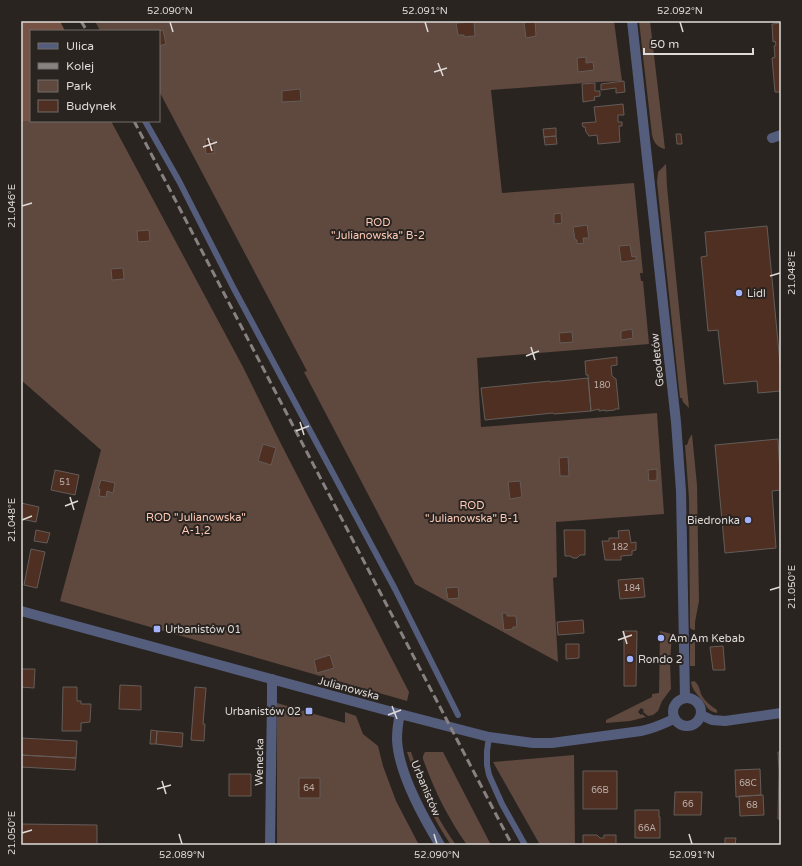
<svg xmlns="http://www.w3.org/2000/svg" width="802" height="866" font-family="'Varela Round',sans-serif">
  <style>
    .green { fill: #5f483e }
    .forest { fill: #765345 }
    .building { fill: #4f2f21; stroke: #635c59 }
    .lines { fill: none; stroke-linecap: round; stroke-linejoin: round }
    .service { stroke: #555d7c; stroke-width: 6 }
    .minor { stroke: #555d7c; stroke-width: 10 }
    .tertiary { stroke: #555d7c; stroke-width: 10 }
    .rail { stroke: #878280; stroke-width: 3; stroke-dasharray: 8 4; stroke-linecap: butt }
    .ticks { fill: none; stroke: #dedad8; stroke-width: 1.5 }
    .poi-dot { fill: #a2b2fd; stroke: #2a2421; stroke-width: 1.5 }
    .labels { text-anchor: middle; stroke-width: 4; stroke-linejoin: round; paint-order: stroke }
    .number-label { font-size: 9px; fill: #baafaa }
    .park-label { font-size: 11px; fill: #ffcbb6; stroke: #2a2421 }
    .poi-label { font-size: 11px; fill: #dedad8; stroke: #2a2421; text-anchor: start }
    .street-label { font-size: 11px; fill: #dedad8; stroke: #2a2421 }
    .neatline { fill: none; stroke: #dedad8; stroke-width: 1.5 }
    .ticks-label { font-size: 10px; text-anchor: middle; fill: #dedad8 }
  </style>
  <rect width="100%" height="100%" fill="#2a2421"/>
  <path class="green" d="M95,21H614L622,81L599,82L491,90L502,193L634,183L643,273H640L641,281H643L649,344L477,358L481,427L657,413L664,514L556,522L557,577L553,578L558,662L415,584L304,372L307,371L159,91V31H100Z
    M639,21H650L665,149C657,147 654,143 652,135Z
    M21,121H111L243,367L280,442L409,692L407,701L60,601L101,450L21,380Z
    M666,164L667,187L689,408L683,402L682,398H680L657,182L658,172Z
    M692,434L697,485L699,601L695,622V630H693L690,628L689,499L685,445H687L689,439Z
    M660,631L672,634L670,662L671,689L662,701L658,711L653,715L648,716L643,712L644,710L641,708L638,712L641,715L642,714L646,717L630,721L606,723V720L652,697V694L659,693Z
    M693,640H695V666H690V643Z
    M694,681C700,685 699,690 702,696C706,702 711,706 717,710V713C707,711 707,706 701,699C696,693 692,689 691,682Z
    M277,703L345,723V712L356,716L363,734L378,746L383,766L396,801L419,845H277Z
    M407,752H411C414,760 416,768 419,776C428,800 441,824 456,845H451C431,816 418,785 407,752Z
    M425,752H443L491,845H467C448,818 434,790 423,759V756Z
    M574,755L575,845H540L493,762Z"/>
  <path class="forest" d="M23,21H60L65,31H31V121H21V25Z"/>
  <path class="building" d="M535,21L536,36L526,38L524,23Z
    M474,22L475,36L464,37V35H458L456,23Z
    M781,23V92H775L772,58L775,57L774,46L776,45L775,41L773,42L772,24Z
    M163,30L166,44L159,46V31Z
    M586,57V63L593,62L594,70L578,72L577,58Z
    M624,81L625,92L616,93V88L601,90V84Z
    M595,83V91H600V96L594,97L595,100L583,102L582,84Z
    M300,89L301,101L282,102V91Z
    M623,104L624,115H618V122H622V126H619L620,142L598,144L597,135L589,136L586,132L585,127H583L582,123L596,122L594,107Z
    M556,128V136L544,137L543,129Z
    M676,134H681L682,144H677Z
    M556,136L557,144L545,145L544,137Z
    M212,139V141H214V153L206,154L205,140Z
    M561,213L562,223L554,224V214Z
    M587,225L589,238H583L584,243L577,244V240H575L573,227Z
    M767,226L781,374V391L758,393L757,381L724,384L718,330L708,331L701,257L707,256L705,232Z
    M149,230L150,241L138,242L137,231Z
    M630,245L632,257L636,256V260L621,262L619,246Z
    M123,268L124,279L112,280L111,269Z
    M632,329L633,338L621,340V331Z
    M572,332L573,342L560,343L559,333Z
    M617,357V365L611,366L612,376L616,379L619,409H615V410L605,411V410L599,411V409L591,411L588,375H586L585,361Z
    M588,378L591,411L554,414L553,413L485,420L481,388L550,381V382Z
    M778,439L781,490L772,491L776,548L725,553L715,445Z
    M263,444L276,448L271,465L258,461Z
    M568,457L569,476H560L559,458Z
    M657,469V480L649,481L648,470Z
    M55,470L79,475L75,495L51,490Z
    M101,480L115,483L113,493L107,491L106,497L99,496L100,489H98Z
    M520,481L522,497L510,499L508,482Z
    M21,503L39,507L36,522L21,519Z
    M36,530L50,533L47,543L34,541Z
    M564,530H585V555H580L577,558H573L570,556H565Z
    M629,530L631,543L636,542V550L632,551V555L621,556V560H605L602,541H609V538H619L618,531Z
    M31,549L45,552L37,588L24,585Z
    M643,578L645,597L620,599L618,580Z
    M458,587L459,598L448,599L446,588Z
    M502,613H507V616H516L517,627H513V629L504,630Z
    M583,620L584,633L558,635L557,622Z
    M624,631H637L636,686H624Z
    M566,644H579V658L566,659Z
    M723,646L725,670H713L710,647Z
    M330,655L334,668L317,673L314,660Z
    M21,669H35L34,688L21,687Z
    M120,685L141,686V710L119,709Z
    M63,687H77V701H81V704H91L90,722L81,723V731H62Z
    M195,687L206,688L203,724H205L204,741L191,740Z
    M151,730L157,731L156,744H150Z
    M157,731L183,733L182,747L156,744Z
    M21,738L77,741L76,758L21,755Z
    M778,752H781V771H779Z
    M21,755L76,758L75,770L21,767Z
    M760,769L761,795L736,797L735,770Z
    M583,771H617V809H583Z
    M779,771H781V819H778Z
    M229,774H251V796H229Z
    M299,778H320V798H299Z
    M675,792H702L701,815H674Z
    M763,795L764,815L740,816L739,796Z
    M635,810H659V817H660V838H635Z
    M21,824L97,825V845H21Z
    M583,835H597L600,838H604V835H616V845H583Z
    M725,838H736L735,845H725Z"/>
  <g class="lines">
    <path class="service" d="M145,121L179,181L233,287L395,589L458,715
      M489,737L487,751V765L489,775L502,804L525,845"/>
    <path class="minor" d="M772,138L781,135
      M21,611L400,714L489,737L533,743H552L641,731C653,729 663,724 674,719
      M400,714C398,723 397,731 397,739C398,772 423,817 440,845
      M701,715L712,720L725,721L781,713
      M270,845L272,699V679"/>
    <path class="tertiary" d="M632,21L676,422L681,491L685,698
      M673 712a14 14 0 1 1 28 0a14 14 0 1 1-28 0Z"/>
    <path class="rail" d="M81,21L87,31
      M134,121L512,845"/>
  </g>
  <path class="ticks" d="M170,22L173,32M425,22L428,32M680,22L683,32M438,63L443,76M434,72L447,68M208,138L212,151M203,147L217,142M22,206L32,203M770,276L780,273M531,347L535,360M526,356L539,351M300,422L304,435M296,431L309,426M70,497L74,510M65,506L78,501M22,520L32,516M770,590L780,587M623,631L627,644M618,640L632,635M392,706L397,719M388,715L401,710M162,781L166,794M157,789L171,785M22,833L32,830M179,834L182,844M434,834L437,844M689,834L692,844"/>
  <g class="poi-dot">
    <circle cx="739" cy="293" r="4"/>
    <circle cx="748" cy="520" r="4"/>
    <rect x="153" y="625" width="8" height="8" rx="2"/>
    <circle cx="661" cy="638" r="4"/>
    <circle cx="630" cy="659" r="4"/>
    <rect x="305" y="707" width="8" height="8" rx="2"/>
  </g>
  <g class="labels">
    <g class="number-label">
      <text x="602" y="388">180</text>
      <text x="65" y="485">51</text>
      <text x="620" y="550">182</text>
      <text x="632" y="591">184</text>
      <text x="748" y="786">68C</text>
      <text x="309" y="791">64</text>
      <text x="600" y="793">66B</text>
      <text x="688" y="807">66</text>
      <text x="752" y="808">68</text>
      <text x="647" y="831">66A</text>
    </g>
    <g class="park-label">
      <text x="378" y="226">ROD<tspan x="378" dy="13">"Julianowska" B-2</tspan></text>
      <text x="472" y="509">ROD<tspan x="472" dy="13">"Julianowska" B-1</tspan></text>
      <text x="196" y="521">ROD "Julianowska"<tspan x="196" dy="13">A-1,2</tspan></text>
    </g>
    <g class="poi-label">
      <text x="747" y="297">Lidl</text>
      <text x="740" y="524" text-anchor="end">Biedronka</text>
      <text x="165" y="633">Urbanistów 01</text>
      <text x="669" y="642">Am Am Kebab</text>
      <text x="638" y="663">Rondo 2</text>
      <text x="301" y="715" text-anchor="end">Urbanistów 02</text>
    </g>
    <g class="street-label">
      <text transform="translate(657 360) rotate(-96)" y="4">Geodetów</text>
      <text transform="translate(349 688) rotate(15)" y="4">Julianowska</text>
      <text transform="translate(259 762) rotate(-89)" y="4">Wenecka</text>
      <text transform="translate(426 788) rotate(67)" y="4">Urbanistów</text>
    </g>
  </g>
  <rect width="802" height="866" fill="none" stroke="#2a2421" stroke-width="44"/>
  <rect x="30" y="30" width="130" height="92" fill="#2a2421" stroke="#726d6a"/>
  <rect x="38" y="43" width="20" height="6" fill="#555d7c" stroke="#726d6a"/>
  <text x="66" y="50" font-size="12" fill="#dedad8">Ulica</text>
  <rect x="38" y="63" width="20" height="6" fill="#878280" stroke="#726d6a"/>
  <text x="66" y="70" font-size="12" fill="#dedad8">Kolej</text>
  <rect x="38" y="80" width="20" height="12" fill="#5f483e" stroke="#726d6a"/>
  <text x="66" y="90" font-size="12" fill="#dedad8">Park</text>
  <rect x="38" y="100" width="20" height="12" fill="#4f2f21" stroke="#726d6a"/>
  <text x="66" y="110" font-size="12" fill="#dedad8">Budynek</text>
  <path d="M644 48v6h109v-6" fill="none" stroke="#dedad8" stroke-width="2"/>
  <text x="650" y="48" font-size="12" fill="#dedad8" stroke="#2a2421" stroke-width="3" paint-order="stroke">50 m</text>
  <rect x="22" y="22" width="758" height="822" class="neatline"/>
  <g class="ticks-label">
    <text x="170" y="14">52.090°N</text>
    <text x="425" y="14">52.091°N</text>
    <text x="680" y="14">52.092°N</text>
    <text transform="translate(11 206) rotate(-90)" y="4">21.046°E</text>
    <text transform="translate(791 273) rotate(-90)" y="4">21.048°E</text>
    <text transform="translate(11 520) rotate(-90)" y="4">21.048°E</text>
    <text transform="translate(791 587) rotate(-90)" y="4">21.050°E</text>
    <text transform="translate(11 833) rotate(-90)" y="4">21.050°E</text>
    <text x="182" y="858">52.089°N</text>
    <text x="437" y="858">52.090°N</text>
    <text x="692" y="858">52.091°N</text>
  </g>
</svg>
